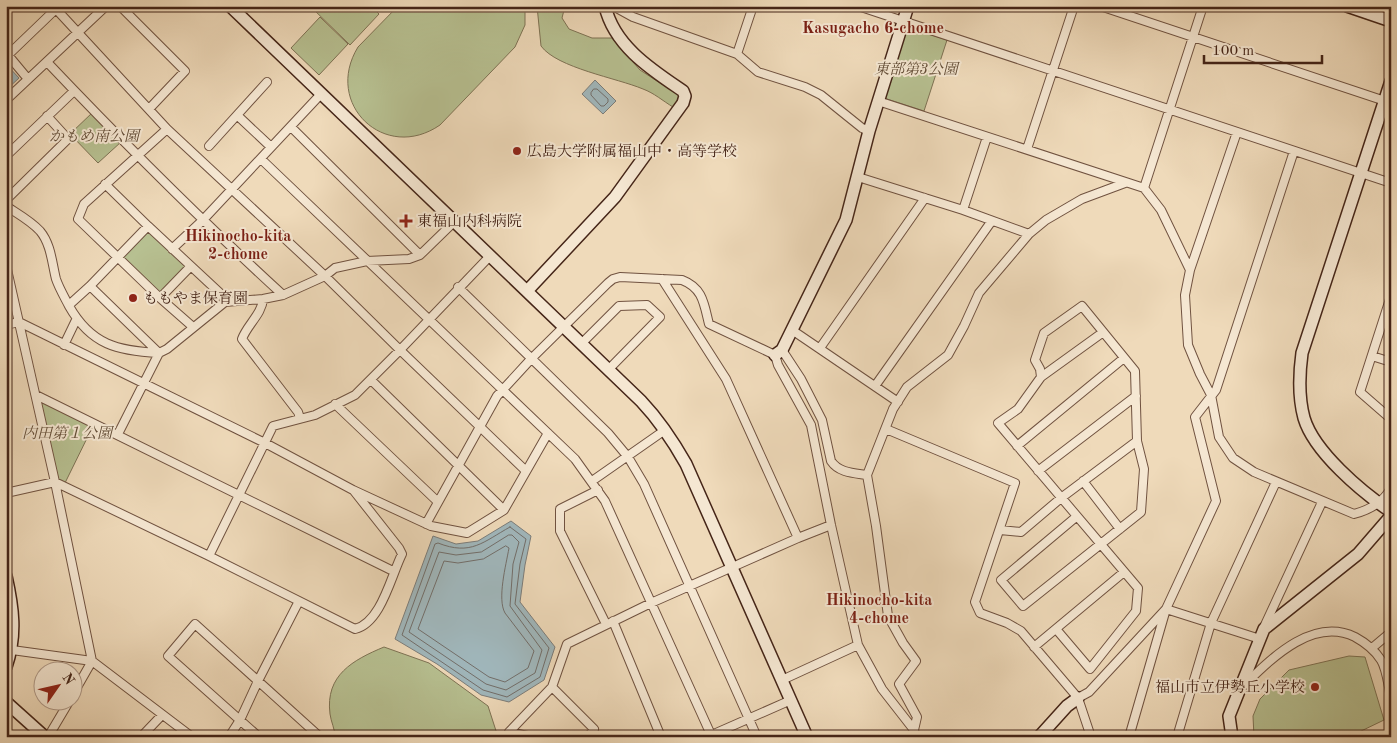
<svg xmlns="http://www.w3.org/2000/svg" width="1397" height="743" font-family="'Old Standard TT','Noto Serif JP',serif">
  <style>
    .green { fill: #b7c091; stroke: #7e7254 }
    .water { fill: #a0b7bc; stroke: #7c7d7a }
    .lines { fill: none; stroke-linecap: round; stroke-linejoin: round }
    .shore { stroke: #726e6a; stroke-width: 1 }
    .street-casing { stroke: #705240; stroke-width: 10 }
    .secondary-casing { stroke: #452518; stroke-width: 14 }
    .street { stroke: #f5e7d2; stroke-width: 8 }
    .secondary { stroke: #f5e7d2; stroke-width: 11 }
    .poi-dot { fill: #8f2418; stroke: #f5e7d2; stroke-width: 2 }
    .labels { text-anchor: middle; stroke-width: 4; stroke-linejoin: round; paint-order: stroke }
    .park-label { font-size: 15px; font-style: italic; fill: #624c36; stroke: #f5e7d2 }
    .poi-label { font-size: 15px; fill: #452518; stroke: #f5e7d2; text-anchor: start }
    .neighbourhood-label { font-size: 16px; font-weight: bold; fill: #7a1f14; stroke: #f5e7d2 }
  </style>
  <rect width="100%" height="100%" fill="#efdaba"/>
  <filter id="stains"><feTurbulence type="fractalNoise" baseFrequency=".004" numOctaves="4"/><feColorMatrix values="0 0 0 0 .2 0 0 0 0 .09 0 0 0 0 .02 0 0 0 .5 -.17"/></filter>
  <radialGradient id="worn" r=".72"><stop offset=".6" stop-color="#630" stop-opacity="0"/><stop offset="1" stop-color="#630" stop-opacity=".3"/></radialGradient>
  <path class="green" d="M310,6H371L379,14L350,45Z
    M398,6H525V25L515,47L440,125C385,163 323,104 358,47Z
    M537,6H565L562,18L569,29L592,38H612L640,70L680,96L673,107C663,101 654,93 643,89C617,78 557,68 541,46Z
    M320,17L348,44L319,75L291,48Z
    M907,27L947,40L924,111L884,98Z
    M93,112L121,142L98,163L70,134Z
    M149,227L190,266L160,297L118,257Z
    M38,397L94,424L64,485L56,481Z
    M384,647L429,663L488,706L498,737H335C335,729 331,722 330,714C325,675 353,660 384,647Z
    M1349,656L1365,657L1384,720L1357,733L1358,737H1254L1253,716L1260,699L1289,670Z"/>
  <path class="water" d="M6,64L19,78L6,90Z
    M595,80L616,101L603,114L582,94Z
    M511,521L531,536L525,565L520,602L555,647L544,680L509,702L481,695L437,664L395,639L433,536L456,544L478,541Z"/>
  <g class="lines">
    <path class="shore" d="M594,89H597L608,99V102L604,106H601L591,95V93Z
      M510,527L526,539L520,564L515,604L549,648L540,677L507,697L483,690L402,635L435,544L438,543C471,556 483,542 510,527Z
      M509,535H512L519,542L513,564L510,606L542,650L535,673L506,690L486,684L409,632L439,552L456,555L481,552Z
      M506,546L509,548C506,565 497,599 505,613L534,651L528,668L505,682L489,677L418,629L444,561L458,563L483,559Z"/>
    <defs>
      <path id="street" d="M120,6L185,71L149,109
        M613,6L633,17L737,54L758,72L805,87L821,95L862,128L869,131
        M858,6L1391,183
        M1100,6L1391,103
        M56,9L167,129L325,276L400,350L526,471
        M737,54L753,6
        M47,62C123,142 201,220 283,295
        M28,79L8,55L59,6
        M6,100L106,6
        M878,101L1144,188L1161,210L1190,270L1185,295L1188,345L1200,374L1211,395L1219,437L1233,458L1254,472L1354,514C1369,510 1383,503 1391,488
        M238,116L271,147
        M291,127L420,255
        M167,129L84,204L78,219L160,298L193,327
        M209,146L267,82
        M1027,149L1074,6
        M6,156L74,91
        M261,159L575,459L605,501L712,737
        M858,177L963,210L1029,234
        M105,184L148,226
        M1144,188L1203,6
        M6,200L68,139L47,116
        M6,206C18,214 31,221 40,231C51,244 52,263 56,279C59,288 65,298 69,306C91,345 118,351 159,353
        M963,210L987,137
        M172,249L202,221L321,94
        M6,265L55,482L92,661L72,696
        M1190,270L1237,132
        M662,279L726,379L798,538
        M90,286L159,353
        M458,287L608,433L628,457L644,484L757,737
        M1391,296L1360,392L1391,419
        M160,298L191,266
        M263,299C262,314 247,325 242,339L298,412L300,418
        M225,302L263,299L283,295L325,276L335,268L367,261L409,259L420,255L454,222
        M69,305L90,286L148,226L222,295L225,302L167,349L159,353L118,434
        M6,325L19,322L265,443L353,490L431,526L467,533L504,510L548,433
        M792,330L898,402
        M582,343L619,306L647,305L660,317L609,369
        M64,345L76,320
        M820,348L925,198
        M782,350L801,379L822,420L831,461C839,473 854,473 867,475
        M1372,356L1391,362
        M1041,377L1040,369L1035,360L1044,333L1082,306L1135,371L1137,441L1144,469L1141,512L1023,606L1001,580L1076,517
        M371,380L504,510
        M875,386L991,222
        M36,395L393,571
        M335,404L438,502
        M886,429L1015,483L975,602L980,613L1007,623L1021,631L1078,698L1091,737
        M1017,446L1124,358
        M1038,471L1136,396
        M592,481L665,430
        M1083,481L1120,529
        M598,490L560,509V531L606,624
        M6,493L55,482L209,556L355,629C381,623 391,576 402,554L399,548L354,491
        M426,524L497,396L531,359L608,283L613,279L620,277L682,280C703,288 704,304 709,324L775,355L778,365L811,425L831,525L858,645L882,689L914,730L916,737
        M1000,530L1021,532L1061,498L1137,441
        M209,556L273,426L315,415L355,395L400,350L490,256
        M613,621L661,737
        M1264,627L1322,502
        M1056,629L1090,669L1136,611L1138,588L998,423L1018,409L1041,377L1102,333
        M1034,647L1124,572
        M1372,648L1391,632
        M12,650L92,661L192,737
        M782,680L858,645
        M552,687L594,729L588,737
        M1242,687C1270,660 1312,616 1355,637C1366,643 1374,649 1381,660C1387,670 1388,685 1391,697
        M1078,698L1089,692L1166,609L1216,501L1195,417L1216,390L1294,151
        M914,730L917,717L899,684L916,661L903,643L888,616L876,526L867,475L893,409L907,387L948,355L964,326L979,293L1029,234L1046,220L1082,199L1125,183
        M509,732L532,737
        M48,737L70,700
        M141,737L162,715
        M229,737L240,720L258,681L299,601
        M259,737L168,656L195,624L320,737
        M508,737L509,732L552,687L567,644L651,603L798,538L831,525
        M707,737L791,700
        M1129,737L1166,609L1260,639
        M1177,737L1211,623L1276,482"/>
      <path id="secondary" d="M230,6L641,401C659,420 673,441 686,464L807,737
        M1347,6L1391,21
        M527,291L615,197L683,103L685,96L683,91C652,70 614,46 605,6
        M775,355L782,350L846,220L869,131L908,6
        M6,576C13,607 17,635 6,667
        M6,702L45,737
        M1039,737L1067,706L1078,698
        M1232,737L1229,716L1264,629L1358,554L1390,517V511C1362,492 1314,452 1304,418C1298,396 1299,375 1302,353L1391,81"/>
    </defs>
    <use href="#street" class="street-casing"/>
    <use href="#secondary" class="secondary-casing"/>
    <use href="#street" class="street"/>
    <use href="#secondary" class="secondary"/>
  </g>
  <g class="poi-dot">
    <circle cx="517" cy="151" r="5"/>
    <path d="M403.5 213.5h5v5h5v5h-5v5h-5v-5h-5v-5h5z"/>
    <circle cx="133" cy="298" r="5"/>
    <circle cx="1315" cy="687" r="5"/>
  </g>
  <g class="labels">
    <g class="park-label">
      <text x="916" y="74">東部第3公園</text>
      <text x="94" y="141">かもめ南公園</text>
      <text x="67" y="438">内田第１公園</text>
    </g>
    <g class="poi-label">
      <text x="527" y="156">広島大学附属福山中・高等学校</text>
      <text x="417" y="226">東福山内科病院</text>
      <text x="143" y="303">ももやま保育園</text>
      <text x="1305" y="692" text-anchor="end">福山市立伊勢丘小学校</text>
    </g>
    <g class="neighbourhood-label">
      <text x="873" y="33">Kasugacho 6-chome</text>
      <text x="238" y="241">Hikinocho-kita<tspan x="238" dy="18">2-chome</tspan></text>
      <text x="879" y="605">Hikinocho-kita<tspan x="879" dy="18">4-chome</tspan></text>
    </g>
  </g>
  <rect width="1397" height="743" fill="none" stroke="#efdaba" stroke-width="25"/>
  <rect x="8" y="8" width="1382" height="728" fill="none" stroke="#452518" stroke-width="2.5"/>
  <rect x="12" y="12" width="1372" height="718" fill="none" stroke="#452518"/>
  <g transform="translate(58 686) rotate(56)"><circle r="24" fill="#f5e7d2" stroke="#af9988"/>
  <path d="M0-4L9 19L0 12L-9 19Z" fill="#8f2418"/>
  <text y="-8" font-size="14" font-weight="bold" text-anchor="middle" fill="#452518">N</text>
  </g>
  <path d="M1204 55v8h118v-8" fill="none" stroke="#452518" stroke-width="2.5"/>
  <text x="1212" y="55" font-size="15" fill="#452518" stroke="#f5e7d2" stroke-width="4" paint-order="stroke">100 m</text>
  <rect width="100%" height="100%" filter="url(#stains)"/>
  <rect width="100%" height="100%" fill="url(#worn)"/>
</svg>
